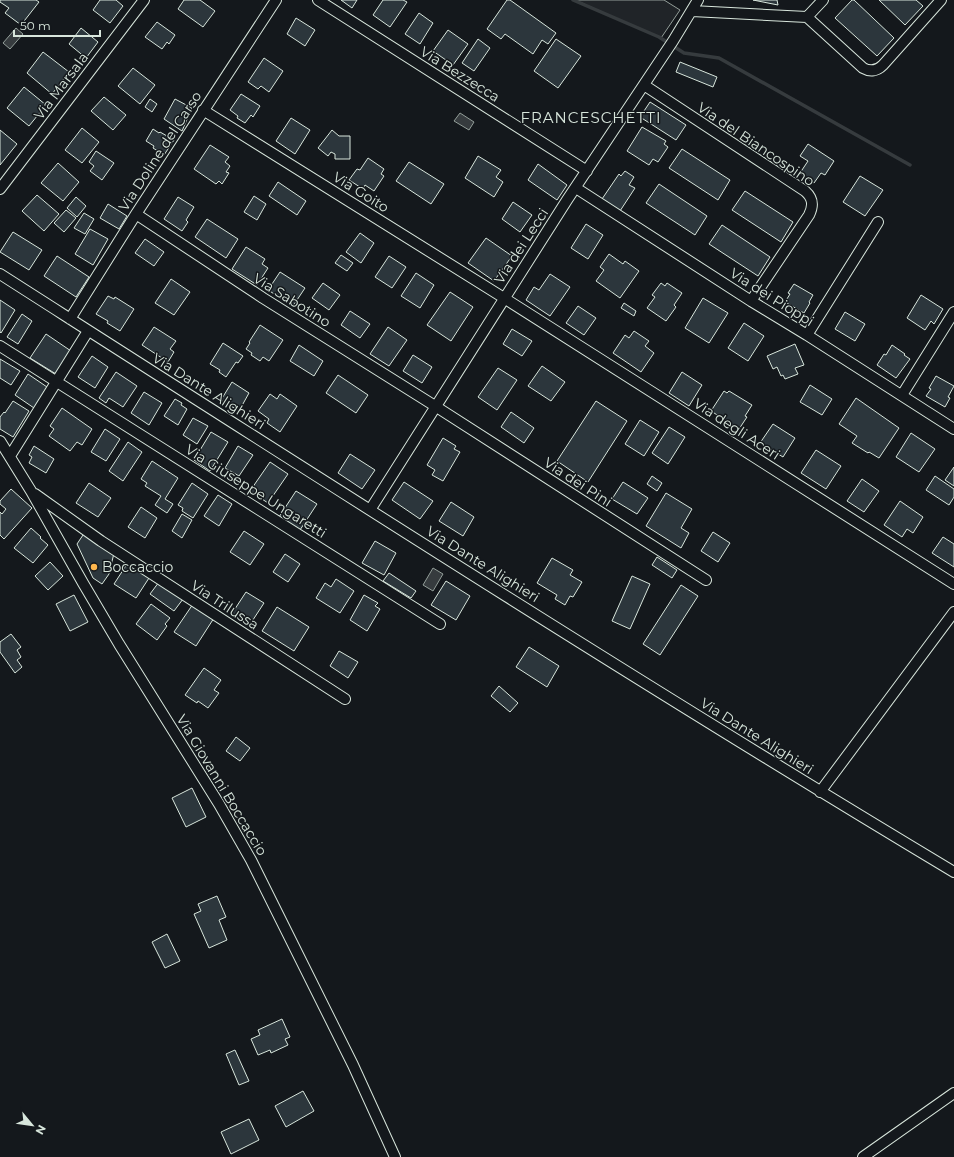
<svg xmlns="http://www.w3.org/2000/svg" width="954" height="1157" font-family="Montserrat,sans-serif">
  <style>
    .green { fill: #202428; stroke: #939e99 }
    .water { fill: #363b3e; stroke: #939e99 }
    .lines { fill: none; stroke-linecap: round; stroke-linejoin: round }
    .stream { stroke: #363b3e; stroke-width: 3.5 }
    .building { fill: #2c363c; stroke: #d8e6dc }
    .minor-casing { stroke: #d8e6dc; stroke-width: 12 }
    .minor { stroke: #14181c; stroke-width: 10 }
    .poi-dot { fill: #ffb74d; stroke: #14181c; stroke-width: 1.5 }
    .labels { text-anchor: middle; stroke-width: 3; stroke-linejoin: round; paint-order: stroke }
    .street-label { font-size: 14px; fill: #d8e6dc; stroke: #14181c }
    .poi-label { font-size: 14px; fill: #d8e6dc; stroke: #14181c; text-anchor: start }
    .neighbourhood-label { font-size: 15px; letter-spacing: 1px; fill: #d8e6dc; stroke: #14181c }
  </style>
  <rect width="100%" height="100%" fill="#14181c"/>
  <path class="green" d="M575,0H664L680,10L661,38Z"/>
  <path class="water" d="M16,28L23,34L10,49L3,43Z
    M460,113L474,122L469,130L454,121Z
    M433,568L443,574L433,591L423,585Z"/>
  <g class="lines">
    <path class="stream" d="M573,0L659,37L684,53L719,58L910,165"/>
  </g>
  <path class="building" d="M0,0H36L39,2L21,25L5,13L9,8L0,2Z
    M100,0H116L123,6L110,23L93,10Z
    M184,0H200L215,11L203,27L178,9Z
    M341,0H357L352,8Z
    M383,0H403L407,2L390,27L373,15Z
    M507,0H510L556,33L548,44L542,40L533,54L505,34L501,39L487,29Z
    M753,0H777L778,5Z
    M852,0H854L894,38L877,56L835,18Z
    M879,0H916L923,6L905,25Z
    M419,13L433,23L420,44L405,34Z
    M296,18L315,30L305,46L287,34Z
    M157,22L175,35L169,44L167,42L162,49L145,37Z
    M81,28L98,42L86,58L69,44Z
    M448,30L468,44L453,65L433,51Z
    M478,39L490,48L474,71L462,63Z
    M556,39L581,56L558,88L534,71Z
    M43,52L69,72L52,94L27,73Z
    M264,58L283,71L269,92L261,86L258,89L248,82Z
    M680,62L717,77L713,87L676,72Z
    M133,68L155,85L140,104L118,86Z
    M24,87L46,105L29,126L7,108Z
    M241,94L260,106L253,117L251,115L245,123L237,118L238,116L230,110Z
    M104,97L126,115L113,130L91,111Z
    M150,99L157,104L152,112L145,107Z
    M175,99L192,108L182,131L164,119Z
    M650,102L686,125L676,140L640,117Z
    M291,118L310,130L295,154L276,141Z
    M642,127L666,141L664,144L668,147L658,162L653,159L649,165L627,151Z
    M82,128L99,142L82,163L65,150Z
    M153,129L159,133L160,132L174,140L164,155L153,148L154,146L146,141Z
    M0,130L17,144L0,165Z
    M332,130L339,136H350V159H335V154L331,152L328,156L318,148Z
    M808,144L834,161L825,175L821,173L814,183L800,173L808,161L800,156Z
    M210,145L229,157L225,162L230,166L226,172L229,173L222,184L219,181L216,184L194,169Z
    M682,149L730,180L718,200L669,168Z
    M96,151L114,163L102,180L90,171L94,166L89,162Z
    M478,156L501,170L496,177L503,182L494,197L465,178Z
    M368,158L384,169L381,174L384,176L374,191L365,185L363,189L349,180L357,169L360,170Z
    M409,162L444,184L431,204L396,181Z
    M58,163L79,182L63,201L41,183Z
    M538,164L567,185L557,200L528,180Z
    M625,171L634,177L629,185L635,188L620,211L602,199L619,174L621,176Z
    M860,176L883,190L865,216L843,202Z
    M278,182L306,201L297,215L269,196Z
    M659,184L707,216L695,235L646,203Z
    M745,191L793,222L781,242L732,210Z
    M37,195L59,214L44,231L22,211Z
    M254,196L266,204L257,220L244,212Z
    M76,197L86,206L77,217L67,208Z
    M178,197L194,207L186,220L188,222L182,231L164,219Z
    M513,202L532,215L520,232L502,219Z
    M108,204L127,216L119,229L100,218Z
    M66,210L76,218L64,232L54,223Z
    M84,213L94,219L85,234L74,228Z
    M207,219L238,239L226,258L195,237Z
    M586,224L603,235L588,259L571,248Z
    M722,225L770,257L758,276L709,244Z
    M90,229L108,239L93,265L75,254Z
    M13,232L42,250L29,270L0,252Z
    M360,233L374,243L361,263L346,252Z
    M486,238L512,256L494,281L468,263Z
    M145,239L164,252L154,266L135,253Z
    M246,247L265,259L262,264L268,268L257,285L232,269Z
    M609,254L623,264L625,261L639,271L620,298L596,281L604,270L600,267Z
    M341,255L353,263L347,271L335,263Z
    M57,256L89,277L76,297L44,276Z
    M389,256L406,267L392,288L375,277Z
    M280,272L305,288L293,306L268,290Z
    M416,273L434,285L420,308L401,296Z
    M550,274L570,287L550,316L526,300L534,287L539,290Z
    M171,279L190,292L174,315L155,303Z
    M323,283L340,295L329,310L312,298Z
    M661,283L665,286L667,283L682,293L674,305L676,307L666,321L647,308L655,297L652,295Z
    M794,284L813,295L809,302L810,303L804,313L785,302L790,294L788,293Z
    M450,292L473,307L451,341L427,325Z
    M921,295L943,309L934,324L931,321L925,330L907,318Z
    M108,296L114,299L115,297L134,309L120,331L107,323L108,321L96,314Z
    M703,298L728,313L709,343L685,328Z
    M0,300L15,310L1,333L0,332Z
    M624,303L636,311L634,316L621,308Z
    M578,306L596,318L584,335L566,323Z
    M350,311L370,324L360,338L341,325Z
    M845,312L865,324L855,341L835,329Z
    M22,314L32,321L18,344L7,337Z
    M744,323L764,336L748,361L728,348Z
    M260,325L283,340L269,361L263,357L260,361L251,355L252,353L246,349L250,343L249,342Z
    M154,327L176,341L170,349L174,352L168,362L142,345Z
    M388,327L407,340L389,366L370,354Z
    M512,329L532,341L522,356L503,344Z
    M634,331L649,341L645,346L654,353L641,372L613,353L625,335L629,338Z
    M46,334L71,351L56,374L30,358Z
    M223,343L243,356L238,363L236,362L226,377L219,372L220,370L210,364Z
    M795,344L804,365L795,368L798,374L785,379L783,375L781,376L777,367L773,369L767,356Z
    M299,345L323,361L314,376L290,361Z
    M892,345L905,354L904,355L910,359L896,378L877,365L884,354L886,355Z
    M413,355L432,367L422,383L403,371Z
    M92,356L108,367L95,388L78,377Z
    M0,359L20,371L11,385L0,378Z
    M542,366L565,382L551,401L528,386Z
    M498,368L517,380L497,410L478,397Z
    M116,372L137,386L123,407L109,398L106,403L99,398Z
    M682,372L702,385L689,406L669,393Z
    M28,374L47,387L34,408L15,395Z
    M338,375L368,395L356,413L326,393Z
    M936,376L954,386L948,397L950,398L945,407L926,396L931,389L929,388Z
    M232,382L249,393L239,411L221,400Z
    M810,385L832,399L822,415L800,402Z
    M724,391L727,393L729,391L752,405L745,416L747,417L739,429L711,411Z
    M144,392L162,403L149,425L131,413Z
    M270,394L277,399L280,394L297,406L280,432L267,423L269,419L258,411Z
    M856,398L899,428L879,458L869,452L868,453L852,443L857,436L839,424Z
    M175,399L182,403L181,405L187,409L178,425L164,416Z
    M13,401L29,411L13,437L0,429V417L4,412L5,413Z
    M596,401L627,421L588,482L557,461Z
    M62,408L92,429L82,445L77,442L70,451L49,436L54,429L50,426Z
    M511,412L534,428L524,443L501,427Z
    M193,418L208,426L197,444L183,435Z
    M640,420L659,432L644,456L625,444Z
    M773,424L795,438L783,457L760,443Z
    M669,427L685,437L668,464L652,453Z
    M105,429L120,439L106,461L91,452Z
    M211,432L228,442L210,471L194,460Z
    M911,433L935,449L919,472L896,457Z
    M443,438L456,446L454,449L460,452L443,481L432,475L435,470L427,465Z
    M128,442L142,452L123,481L109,471Z
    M34,446L54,459L46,473L29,463L32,457L29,455Z
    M238,446L253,455L239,476L225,468Z
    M816,450L841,466L826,489L801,473Z
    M350,454L375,470L362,489L338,473Z
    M152,461L178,478L165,499L173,504L167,513L155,505L161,496L145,486L147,483L141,479Z
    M270,462L288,474L268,503L250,491Z
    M954,467V486L945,480Z
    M652,476L662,483L657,491L647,484Z
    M935,476L954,489V497L949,505L926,490Z
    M862,479L879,491L864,512L847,501Z
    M404,482L433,501L420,519L392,500Z
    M623,482L648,498L637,514L612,499Z
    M89,483L111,498L98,517L76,503Z
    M192,483L208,494L193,518L182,511L183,508L178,505Z
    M11,489L32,508L4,539L0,535V512L2,514L6,509L0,504V501Z
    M296,491L317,504L300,530L279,517Z
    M666,493L692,509L681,528L689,533L681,548L646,526Z
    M218,495L232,504L219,526L204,516Z
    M900,501L923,517L913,533L907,529L902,537L884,525Z
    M451,502L474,517L463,536L439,521Z
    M141,507L157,518L145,538L128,527Z
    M182,514L192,520L182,538L172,531Z
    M31,528L41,537L40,538L48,545L33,563L14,548Z
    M244,531L264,544L250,565L230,552Z
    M85,532L114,553L109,574L102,584L93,578L77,544Z
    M713,532L730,543L718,562L701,551Z
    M943,537L954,544V567L932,553Z
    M375,541L396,553L384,575L362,563Z
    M285,554L300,564L288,582L273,572Z
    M657,557L677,570L672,578L652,565Z
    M552,558L573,570L570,575L582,582L573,597L570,596L565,605L555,599L557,595L537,583Z
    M50,562L63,576L48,590L35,576Z
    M127,564L149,578L136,598L114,584Z
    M389,573L416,591L411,598L383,581Z
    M632,576L650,584L630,629L612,621Z
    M336,579L354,591L340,613L316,598L325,583L331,587Z
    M446,581L470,596L456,620L431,605Z
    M159,582L183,599L174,611L150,594Z
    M681,585L698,596L660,655L643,644Z
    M246,592L264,603L249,626L231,615Z
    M74,595L88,622L70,631L56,604Z
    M364,595L378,603L375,606L380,609L367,631L350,620Z
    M151,604L170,618L165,624L167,626L157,640L136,624Z
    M193,604L214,618L196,646L174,632Z
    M277,607L309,627L294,651L262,631Z
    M11,634L21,647L17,650L21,657L17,660L22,667L15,673L0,652V642Z
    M529,647L559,666L547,687L516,667Z
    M339,651L358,662L348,678L330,666Z
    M204,668L221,680L214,690L219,693L208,708L198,701L197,703L185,695Z
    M499,686L518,703L510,712L491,696Z
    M236,737L250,748L240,761L226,751Z
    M192,788L206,817L186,827L172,798Z
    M217,896L226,917L219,920L227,940L209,948L194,914L201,911L198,904Z
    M167,934L180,961L165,968L152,942Z
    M282,1019L290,1037L285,1039L288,1045L271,1053L270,1050L258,1055L251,1039L260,1035L258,1030Z
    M235,1050L249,1081L239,1085L226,1054Z
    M303,1091L314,1111L286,1127L275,1106Z
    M249,1119L259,1140L231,1154L221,1132Z"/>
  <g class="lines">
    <defs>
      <path id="minor" d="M318,0L587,171
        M692,11L807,17L863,68C870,72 877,71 883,65L941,0
        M807,17L823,0
        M644,85L805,191C813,198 814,205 809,215L751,301
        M203,110L504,298L954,584
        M576,188L751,301L807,335L954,429
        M0,189L144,0
        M136,214L263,298L435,406L706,580
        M0,274C316,476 632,679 954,872
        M70,319L136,214L276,0
        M807,335L878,222
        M0,346L440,624
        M902,395L954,312
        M0,441L31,491L83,583L119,644L219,804L251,860L353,1065L395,1157
        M10,456L88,331
        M35,494L101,541L345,699
        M370,510L567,200L673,41L698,0
        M820,792L954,612
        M863,1157L954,1093"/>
    </defs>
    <use href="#minor" class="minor-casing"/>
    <use href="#minor" class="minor"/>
  </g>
  <circle class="poi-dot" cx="94" cy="567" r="4"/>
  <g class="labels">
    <g class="street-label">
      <text transform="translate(460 74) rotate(32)" y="5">Via Bezzecca</text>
      <text transform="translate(61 86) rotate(-53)" y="5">Via Marsala</text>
      <text transform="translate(756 144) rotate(34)" y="5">Via del Biancospino</text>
      <text transform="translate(160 151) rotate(-57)" y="5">Via Doline del Carso</text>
      <text transform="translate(361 192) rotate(32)" y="5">Via Goito</text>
      <text transform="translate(521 246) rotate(-57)" y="5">Via dei Lecci</text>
      <text transform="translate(772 297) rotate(32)" y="5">Via dei Pioppi</text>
      <text transform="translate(292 300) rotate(32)" y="5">Via Sabotino</text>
      <text transform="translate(209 391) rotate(32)" y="5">Via Dante Alighieri</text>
      <text transform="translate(737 429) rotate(33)" y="5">Via degli Aceri</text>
      <text transform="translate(578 482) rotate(33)" y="5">Via dei Pini</text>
      <text transform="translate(256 491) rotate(32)" y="5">Via Giuseppe Ungaretti</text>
      <text transform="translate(483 564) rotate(32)" y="5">Via Dante Alighieri</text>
      <text transform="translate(225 605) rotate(33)" y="5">Via Trilussa</text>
      <text transform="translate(757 736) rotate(32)" y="5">Via Dante Alighieri</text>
      <text transform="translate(222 785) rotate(59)" y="5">Via Giovanni Boccaccio</text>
    </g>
    <g class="poi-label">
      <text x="102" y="572">Boccaccio</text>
    </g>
    <g class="neighbourhood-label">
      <text x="591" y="123">FRANCESCHETTI</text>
    </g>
  </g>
  <g transform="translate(32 1125) rotate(119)" stroke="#14181c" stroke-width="3" paint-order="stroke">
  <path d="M0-3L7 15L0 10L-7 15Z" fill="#d8e6dc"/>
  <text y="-6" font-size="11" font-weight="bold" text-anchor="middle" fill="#d8e6dc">N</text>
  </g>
  <path d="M14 30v6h86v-6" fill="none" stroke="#d8e6dc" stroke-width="2"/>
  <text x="20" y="30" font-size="12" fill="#d8e6dc" stroke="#14181c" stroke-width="3" paint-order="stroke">50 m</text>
</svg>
